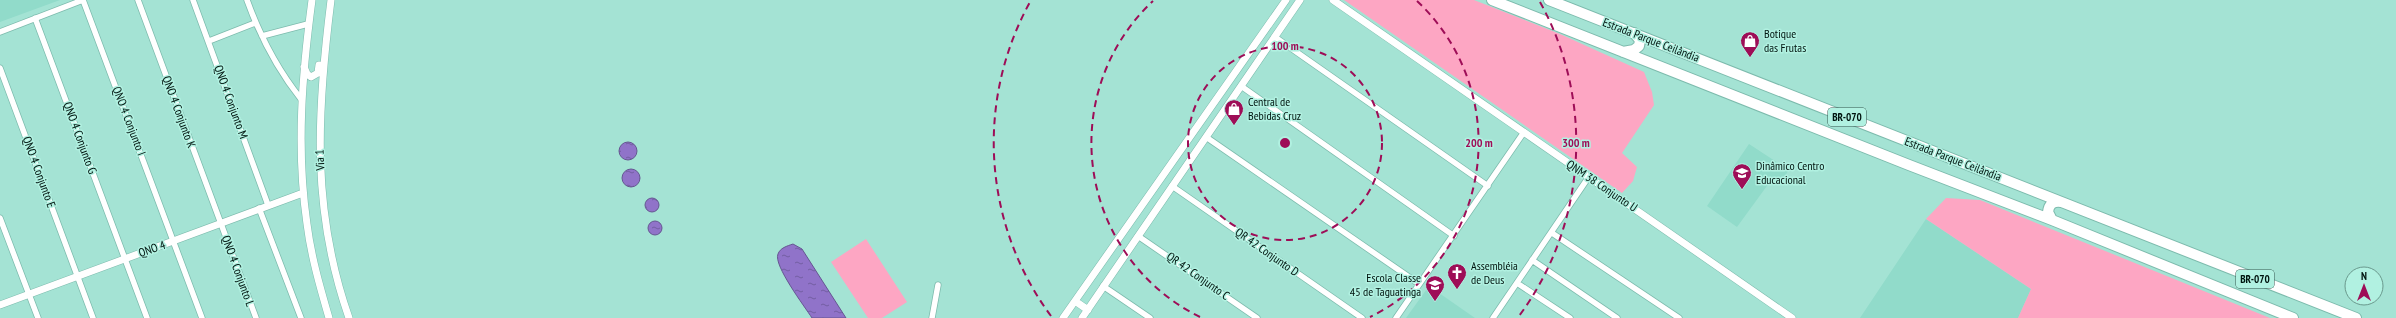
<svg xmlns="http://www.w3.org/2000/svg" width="2396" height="318" font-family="'PT Sans Narrow',sans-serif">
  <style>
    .built { fill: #91dbca }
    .green { fill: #fda6c3 }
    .water { fill: url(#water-ripples); stroke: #655691 }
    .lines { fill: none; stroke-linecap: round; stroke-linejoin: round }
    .street-casing { stroke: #7dbbad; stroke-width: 7 }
    .secondary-casing { stroke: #7dbbad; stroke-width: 8 }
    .highway-casing { stroke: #7dbbad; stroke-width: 12 }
    .street { stroke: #fff; stroke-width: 5.5 }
    .secondary { stroke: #fff; stroke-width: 7 }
    .highway { stroke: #fff; stroke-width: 10 }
    .ring { fill: none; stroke: #9e0d57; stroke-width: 2; stroke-dasharray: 7 5 }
    .labels { text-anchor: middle; stroke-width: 3; stroke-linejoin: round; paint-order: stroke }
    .shield { fill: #b1f1e1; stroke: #35564e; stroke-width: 1 }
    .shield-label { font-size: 11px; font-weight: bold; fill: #00140f }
    .poi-label { font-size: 12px; fill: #00140f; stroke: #b1f1e1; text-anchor: start }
    .street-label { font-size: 12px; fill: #00140f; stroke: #b1f1e1 }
    .centre { fill: #9e0d57; stroke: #b1f1e1; stroke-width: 2 }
    .ring-label { font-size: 12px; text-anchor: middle; font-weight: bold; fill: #9e0d57; stroke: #b1f1e1; stroke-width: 3; stroke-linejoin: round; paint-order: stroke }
  </style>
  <defs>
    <pattern id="water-ripples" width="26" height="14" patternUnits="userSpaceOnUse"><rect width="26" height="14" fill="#9073c9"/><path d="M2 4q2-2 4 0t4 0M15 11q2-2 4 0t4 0" fill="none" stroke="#735da2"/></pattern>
  </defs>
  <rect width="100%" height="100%" fill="#a4e3d4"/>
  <path class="built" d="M0,0H60L0,22Z
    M1749,144L1789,170L1780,183L1772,179L1737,227L1707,206Z
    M1926,219L2031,289L2018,318H1860Z
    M1429,286L1475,318H1406Z"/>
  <path class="green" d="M1344,0H1474L1560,34L1644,72L1652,92L1654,105L1622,153L1637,167L1633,181L1622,193Z
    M1946,198L1980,200L2270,318H2018L2031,289L1926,219Z
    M866,239L907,302L882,318H868L831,262Z"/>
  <path class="water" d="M619 151a9 9 0 1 1 18 0a9 9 0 1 1-18 0Z
    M622 178a9 9 0 1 1 18 0a9 9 0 1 1-18 0Z
    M645 205a7 7 0 1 1 14 0a7 7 0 1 1-14 0Z
    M648 228a7 7 0 1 1 14 0a7 7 0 1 1-14 0Z
    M793,244L802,249L846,318H812C805,307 773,265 778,254C780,248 787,246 793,244Z"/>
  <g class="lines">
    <defs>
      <path id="street" d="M83,0L202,318
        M138,0L256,318
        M193,0L268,205
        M247,0C260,36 277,69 301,99
        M35,18L147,318
        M0,32L83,0
        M262,36L308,24
        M1275,37L1488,186
        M209,41L255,23
        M0,68L93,318
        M1241,86L1454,236
        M1206,137L1419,284
        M1172,186L1362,318
        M259,208L301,318
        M0,218L38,318
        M1552,233L1679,318
        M1138,236L1257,318
        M1532,260L1617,318
        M1517,283L1570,318
        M1103,286L1150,318
        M932,318L938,285
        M1396,318L1524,132
        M1493,318L1588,178"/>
      <path id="secondary" d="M312,0C302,75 296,149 307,224C311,256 320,287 329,318
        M331,0C317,111 311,210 349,318
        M1333,0L1792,318
        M304,67L307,74L311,77L318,73L319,65
        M1075,301L1088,310
        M0,305L303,193
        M1063,318L1286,0
        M1082,318L1300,0"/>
      <path id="highway" d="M1492,0L1909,165L2052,220L2293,318
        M1549,0L2356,318
        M1623,52L1634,50L1639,46L1640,40L1634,33
        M2052,220L2048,212C2049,204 2053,201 2061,202"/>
    </defs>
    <use href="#street" class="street-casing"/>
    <use href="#secondary" class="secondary-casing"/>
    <use href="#highway" class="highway-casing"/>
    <use href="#street" class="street"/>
    <use href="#secondary" class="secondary"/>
    <use href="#highway" class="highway"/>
  </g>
  <g class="ring">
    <circle cx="1285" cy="143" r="97"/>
    <path d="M1200 317A194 194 0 0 1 1153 1M1417 1A194 194 0 0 1 1370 317"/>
    <path d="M1051 316A291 291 0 0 1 1030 2M1540 2A291 291 0 0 1 1519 316"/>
  </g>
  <defs>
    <symbol id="shop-pin" viewBox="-11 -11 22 30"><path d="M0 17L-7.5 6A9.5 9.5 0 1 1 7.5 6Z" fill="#9e0d57" stroke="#b1f1e1"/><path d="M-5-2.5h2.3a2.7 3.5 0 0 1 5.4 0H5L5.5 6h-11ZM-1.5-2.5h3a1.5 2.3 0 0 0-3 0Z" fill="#fff"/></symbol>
    <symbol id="school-pin" viewBox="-11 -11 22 30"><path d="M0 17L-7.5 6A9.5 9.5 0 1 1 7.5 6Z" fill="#9e0d57" stroke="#b1f1e1"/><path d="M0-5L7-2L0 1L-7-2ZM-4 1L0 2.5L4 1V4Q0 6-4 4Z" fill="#fff"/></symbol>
    <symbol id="church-pin" viewBox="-11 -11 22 30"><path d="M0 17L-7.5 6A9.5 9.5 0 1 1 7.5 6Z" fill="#9e0d57" stroke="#b1f1e1"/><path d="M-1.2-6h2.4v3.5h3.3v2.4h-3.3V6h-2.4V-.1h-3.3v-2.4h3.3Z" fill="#fff"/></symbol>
  </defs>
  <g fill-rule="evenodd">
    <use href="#shop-pin" x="1739" y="30" width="22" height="30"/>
    <use href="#shop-pin" x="1223" y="98" width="22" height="30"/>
    <use href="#school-pin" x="1731" y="162" width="22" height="30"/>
    <use href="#church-pin" x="1446" y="262" width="22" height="30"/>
    <use href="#school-pin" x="1424" y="274" width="22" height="30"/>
  </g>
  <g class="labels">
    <g class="shield">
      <rect x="1828" y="108" width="38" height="18" rx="3"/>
      <rect x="2236" y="270" width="38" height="18" rx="3"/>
    </g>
    <g class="shield-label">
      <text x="1847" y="121">BR-070</text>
      <text x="2255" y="283">BR-070</text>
    </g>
    <g class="poi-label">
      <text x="1764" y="38">Botique<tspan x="1764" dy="14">das Frutas</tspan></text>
      <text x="1248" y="106">Central de<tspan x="1248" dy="14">Bebidas Cruz</tspan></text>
      <text x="1756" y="170">Dinâmico Centro<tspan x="1756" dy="14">Educacional</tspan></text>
      <text x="1471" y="270">Assembléia<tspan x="1471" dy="14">de Deus</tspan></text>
      <text x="1421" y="282" text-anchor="end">Escola Classe<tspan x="1421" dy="14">45 de Taguatinga</tspan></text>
    </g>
    <g class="street-label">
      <text transform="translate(1651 40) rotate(21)" y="4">Estrada Parque Ceilândia</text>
      <text transform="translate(231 102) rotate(70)" y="4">QNO 4 Conjunto M</text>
      <text transform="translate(179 112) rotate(70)" y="4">QNO 4 Conjunto K</text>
      <text transform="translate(129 121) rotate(69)" y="4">QNO 4 Conjunto I</text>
      <text transform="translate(80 138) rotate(70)" y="4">QNO 4 Conjunto G</text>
      <text transform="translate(1953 159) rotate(21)" y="4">Estrada Parque Ceilândia</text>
      <text transform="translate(320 160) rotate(-93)" y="4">Via 1</text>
      <text transform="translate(39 172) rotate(70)" y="4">QNO 4 Conjunto E</text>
      <text transform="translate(1602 186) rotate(34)" y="4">QNM 38 Conjunto U</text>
      <text transform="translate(152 249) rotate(-19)" y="4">QNO 4</text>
      <text transform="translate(1267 252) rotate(35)" y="4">QR 42 Conjunto D</text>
      <text transform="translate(238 271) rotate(70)" y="4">QNO 4 Conjunto L</text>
      <text transform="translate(1198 276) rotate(35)" y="4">QR 42 Conjunto C</text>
    </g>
  </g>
  <circle cx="1285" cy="143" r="6" class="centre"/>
  <g class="ring-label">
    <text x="1285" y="50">100 m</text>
    <text x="1479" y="147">200 m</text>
    <text x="1576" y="147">300 m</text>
  </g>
  <g transform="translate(2364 286)"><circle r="19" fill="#b1f1e1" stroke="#6a998d"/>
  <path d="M0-3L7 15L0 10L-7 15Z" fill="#9e0d57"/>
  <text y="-6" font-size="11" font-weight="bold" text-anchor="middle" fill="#00140f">N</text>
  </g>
</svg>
